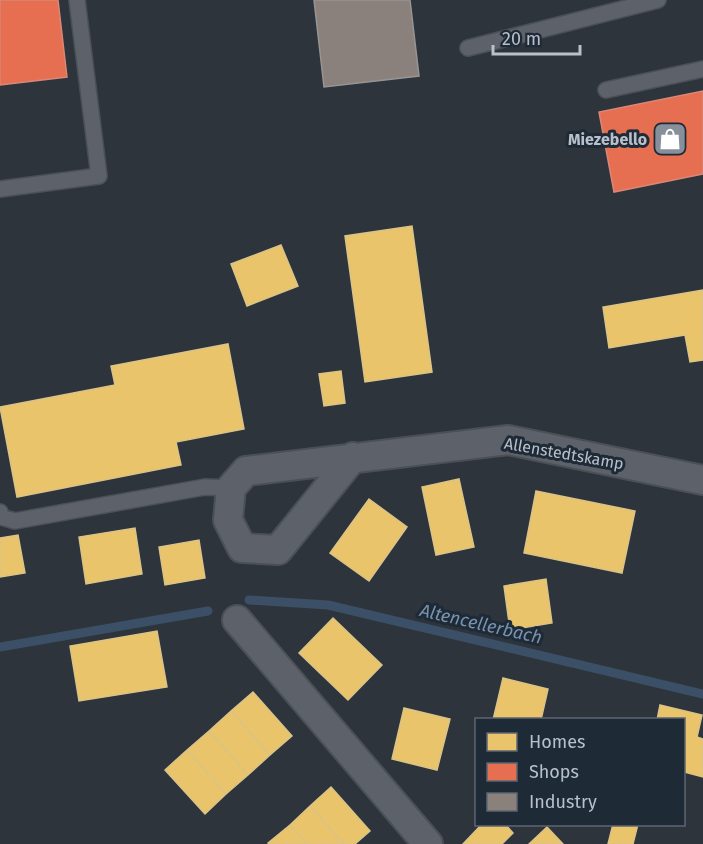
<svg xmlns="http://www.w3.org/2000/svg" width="703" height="844" font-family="'Fira Sans',sans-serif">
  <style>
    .homes { fill: #e9c46a; stroke: #dac387; stroke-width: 1.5 }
    .shops { fill: #e76f51; stroke: #d98776; stroke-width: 1.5 }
    .industry { fill: #8a817c; stroke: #989494; stroke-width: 1.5 }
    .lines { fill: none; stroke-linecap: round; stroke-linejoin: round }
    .stream { stroke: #3b4f66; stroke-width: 9 }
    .service-casing { stroke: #4b5056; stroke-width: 18 }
    .minor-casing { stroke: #4b5056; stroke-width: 32 }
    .service { stroke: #5d626a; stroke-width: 15 }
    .minor { stroke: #5d626a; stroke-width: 28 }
    .labels { text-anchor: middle; stroke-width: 6; stroke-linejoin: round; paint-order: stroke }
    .poi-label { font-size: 16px; font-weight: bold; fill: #b8c0cc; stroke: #1f2a37; text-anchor: end }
    .street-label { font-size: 16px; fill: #b8c0cc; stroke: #1f2a37 }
    .water-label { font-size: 18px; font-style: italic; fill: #7892ae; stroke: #1f2a37 }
  </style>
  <rect width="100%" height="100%" fill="#2d343c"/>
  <path class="homes" d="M412,226L432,372L365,382L345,236Z
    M281,245L298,286L247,306L231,264Z
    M703,290V360L690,362L685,335L609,348L603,307Z
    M228,344L244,429L176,442L181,465L17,497L0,407L115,385L111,366Z
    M341,371L345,403L324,406L319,374Z
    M459,479L474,547L436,555L422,487Z
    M536,491L635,511L622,573L524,553Z
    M369,499L407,527L369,581L330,553Z
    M135,528L142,574L86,584L79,537Z
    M18,535L25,573L0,577V538Z
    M199,540L205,578L165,585L159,547Z
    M546,579L552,623L510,630L504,586Z
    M333,618L382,665L348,700L299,653Z
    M157,631L167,687L79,701L70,646Z
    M503,678L548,689L541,720H493Z
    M253,692L292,736L270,755L231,711Z
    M660,705L702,715L697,737L703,739V777L684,772V720H657Z
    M404,708L450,719L437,770L392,759Z
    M231,711L270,755L248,775L209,731Z
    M209,731L248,775L226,794L187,750Z
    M187,750L226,794L205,814L165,770Z
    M331,787L370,831L355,844H344L310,806Z
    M310,806L344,844H307L290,825Z
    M482,824H505L513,833L502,844H463Z
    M613,824H638L633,844H608Z
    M290,825L307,844H269L268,843Z
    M547,827L563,844H529Z"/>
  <path class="shops" d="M0,0H58L67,77L0,85Z
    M703,91V174L614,192L599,112Z"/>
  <path class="industry" d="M314,0H410L419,76L324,87Z"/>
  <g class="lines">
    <path class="stream" d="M249,600L328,605L703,694
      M0,647L208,611"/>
    <defs>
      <path id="service" d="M468,48L658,0
        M606,90L703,69
        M0,189L99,176L77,0
        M0,512L1,517L15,521L205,487L231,488"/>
      <path id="minor" d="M353,457L278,550L242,548L228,520L231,488L246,471L508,440L703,480
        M237,620L428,844"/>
    </defs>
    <use href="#service" class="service-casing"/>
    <use href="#minor" class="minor-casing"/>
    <use href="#service" class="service"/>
    <use href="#minor" class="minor"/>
  </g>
  <defs>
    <symbol id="shop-square" viewBox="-11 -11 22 22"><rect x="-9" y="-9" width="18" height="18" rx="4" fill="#878f9a" stroke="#1f2a37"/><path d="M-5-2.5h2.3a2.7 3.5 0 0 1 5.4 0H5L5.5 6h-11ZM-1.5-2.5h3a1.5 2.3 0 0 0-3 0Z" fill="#fff"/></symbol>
  </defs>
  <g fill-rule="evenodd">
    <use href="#shop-square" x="651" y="120" width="38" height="38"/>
  </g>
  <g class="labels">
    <g class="poi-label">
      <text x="647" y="145">Miezebello</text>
    </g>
    <g class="street-label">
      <text transform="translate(564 453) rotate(10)" y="6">Allenstedtskamp</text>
    </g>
    <g class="water-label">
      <text transform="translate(481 624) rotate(13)" y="6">Altencellerbach</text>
    </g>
  </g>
  <rect x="475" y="718" width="210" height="108" fill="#1f2a37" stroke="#5c6673" stroke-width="1.5"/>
  <rect x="487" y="733" width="30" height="18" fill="#e9c46a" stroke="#5c6673" stroke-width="1.5"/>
  <text x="529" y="748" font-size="18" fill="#b8c0cc">Homes</text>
  <rect x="487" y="763" width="30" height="18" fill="#e76f51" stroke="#5c6673" stroke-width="1.5"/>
  <text x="529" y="778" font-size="18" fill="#b8c0cc">Shops</text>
  <rect x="487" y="793" width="30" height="18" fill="#8a817c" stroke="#5c6673" stroke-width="1.5"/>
  <text x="529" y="808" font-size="18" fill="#b8c0cc">Industry</text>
  <path d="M493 45v9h87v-9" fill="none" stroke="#b8c0cc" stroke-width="3"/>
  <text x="502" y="45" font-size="18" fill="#b8c0cc" stroke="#1f2a37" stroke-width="4.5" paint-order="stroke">20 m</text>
</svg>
